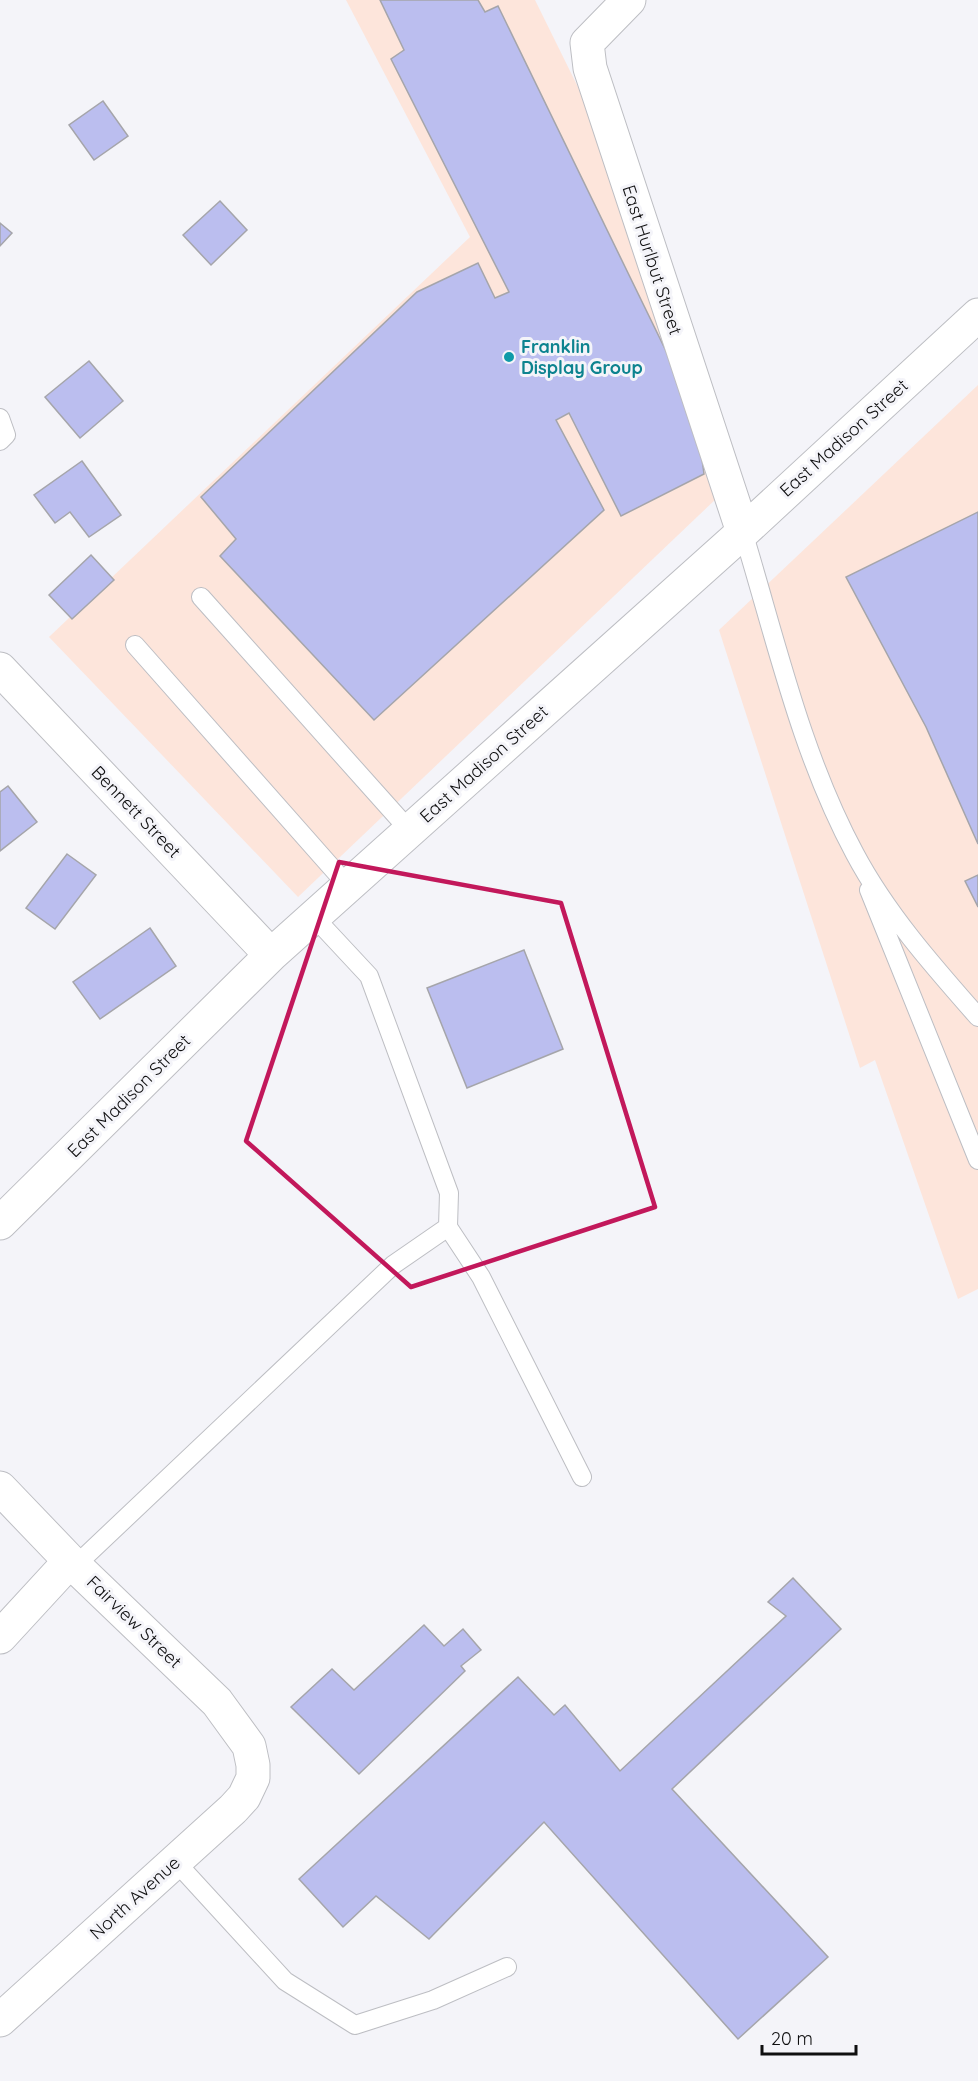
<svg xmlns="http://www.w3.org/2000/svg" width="978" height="2081" font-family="Quicksand,sans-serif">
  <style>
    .industrial { fill: #fde5db }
    .building { fill: #bbbeef; stroke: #a5a5aa; stroke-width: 1.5 }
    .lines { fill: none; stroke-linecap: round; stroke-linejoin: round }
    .service-casing { stroke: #bdbec3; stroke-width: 20 }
    .minor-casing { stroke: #bdbec3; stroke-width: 35 }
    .service { stroke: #fff; stroke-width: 18 }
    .minor { stroke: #fff; stroke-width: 33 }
    .marked { fill: none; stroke: #c2185b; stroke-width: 4.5; stroke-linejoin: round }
    .culture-dot { fill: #0f9aa8; stroke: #f4f4f9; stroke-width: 2 }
    .labels { text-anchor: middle; stroke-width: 6; stroke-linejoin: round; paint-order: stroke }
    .street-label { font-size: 18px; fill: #0f0f10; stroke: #f4f4f9 }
    .culture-label { font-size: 18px; font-weight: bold; fill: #0d838f; stroke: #f4f4f9; text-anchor: start }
  </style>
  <rect width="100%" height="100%" fill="#f4f4f9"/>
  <path class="industrial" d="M346,0H535L645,223L718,497L298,897L49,637L470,237Z
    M978,385V1289L958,1299L875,1060L860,1068L719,630Z"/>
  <path class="building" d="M380,0H478L485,12L498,6L685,390L699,437L704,474L621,516L569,413L556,420L604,510L374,720L220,556L236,539L201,497L417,292L478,263L495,298L509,292L391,59L404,50Z
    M103,101L128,136L94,160L69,125Z
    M220,201L247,230L211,265L183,235Z
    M0,223L12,233L0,246Z
    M89,361L123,401L80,438L45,397Z
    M82,461L121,515L89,537L70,512L55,523L34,495Z
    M978,512V844L926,727L846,577Z
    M91,555L114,580L72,619L49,595Z
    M8,786L37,822L0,851V792Z
    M67,854L96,875L55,929L26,908Z
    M978,875V907L965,881Z
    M150,928L176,966L100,1019L73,982Z
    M524,950L563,1049L467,1088L427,988Z
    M793,1578L841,1629L672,1789L828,1957L738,2039L544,1822L429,1939L376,1896L343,1927L299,1879L518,1677L554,1715L565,1705L620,1771L786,1616L768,1602Z
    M424,1625L444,1646L463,1629L481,1650L461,1666L465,1671L359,1774L291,1707L332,1669L354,1690Z"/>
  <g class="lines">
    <defs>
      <path id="service" d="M0,418L6,435L0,441
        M743,532C776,640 801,754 855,854C887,914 934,967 978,1017
        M201,597L410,831
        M135,645L348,886
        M869,890L978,1160
        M448,1227L481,1277L582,1477
        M75,1566L393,1265L448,1227L449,1193L369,976L314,917
        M175,1861L285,1981L355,2025L433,2000L507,1967"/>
      <path id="minor" d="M629,0L587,43L590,68L743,532
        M0,669L271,955
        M0,1223L271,955L743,532L978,315
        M0,1488L70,1561L217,1702L249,1746L253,1765V1778L244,1797L233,1809L0,2020
        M0,1637L70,1561"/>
    </defs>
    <use href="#service" class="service-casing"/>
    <use href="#minor" class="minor-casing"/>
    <use href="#service" class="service"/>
    <use href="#minor" class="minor"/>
  </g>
  <path class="marked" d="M339,862L561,903L655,1207L411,1287L246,1141Z"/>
  <circle class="culture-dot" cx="509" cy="357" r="6"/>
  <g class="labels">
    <g class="street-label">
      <text transform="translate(652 260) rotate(72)" y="6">East Hurlbut Street</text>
      <text transform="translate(844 438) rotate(-42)" y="6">East Madison Street</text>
      <text transform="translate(484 764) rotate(-42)" y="6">East Madison Street</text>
      <text transform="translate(136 812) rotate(46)" y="6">Bennett Street</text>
      <text transform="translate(129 1096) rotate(-45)" y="6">East Madison Street</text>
      <text transform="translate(134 1622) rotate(44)" y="6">Fairview Street</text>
      <text transform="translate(135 1898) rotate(-42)" y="6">North Avenue</text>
    </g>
    <g class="culture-label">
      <text x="521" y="353">Franklin<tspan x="521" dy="21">Display Group</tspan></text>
    </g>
  </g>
  <path d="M762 2045v9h94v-9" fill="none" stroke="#0f0f10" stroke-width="3"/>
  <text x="771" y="2045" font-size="18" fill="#0f0f10" stroke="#f4f4f9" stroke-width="4.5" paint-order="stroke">20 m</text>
</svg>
